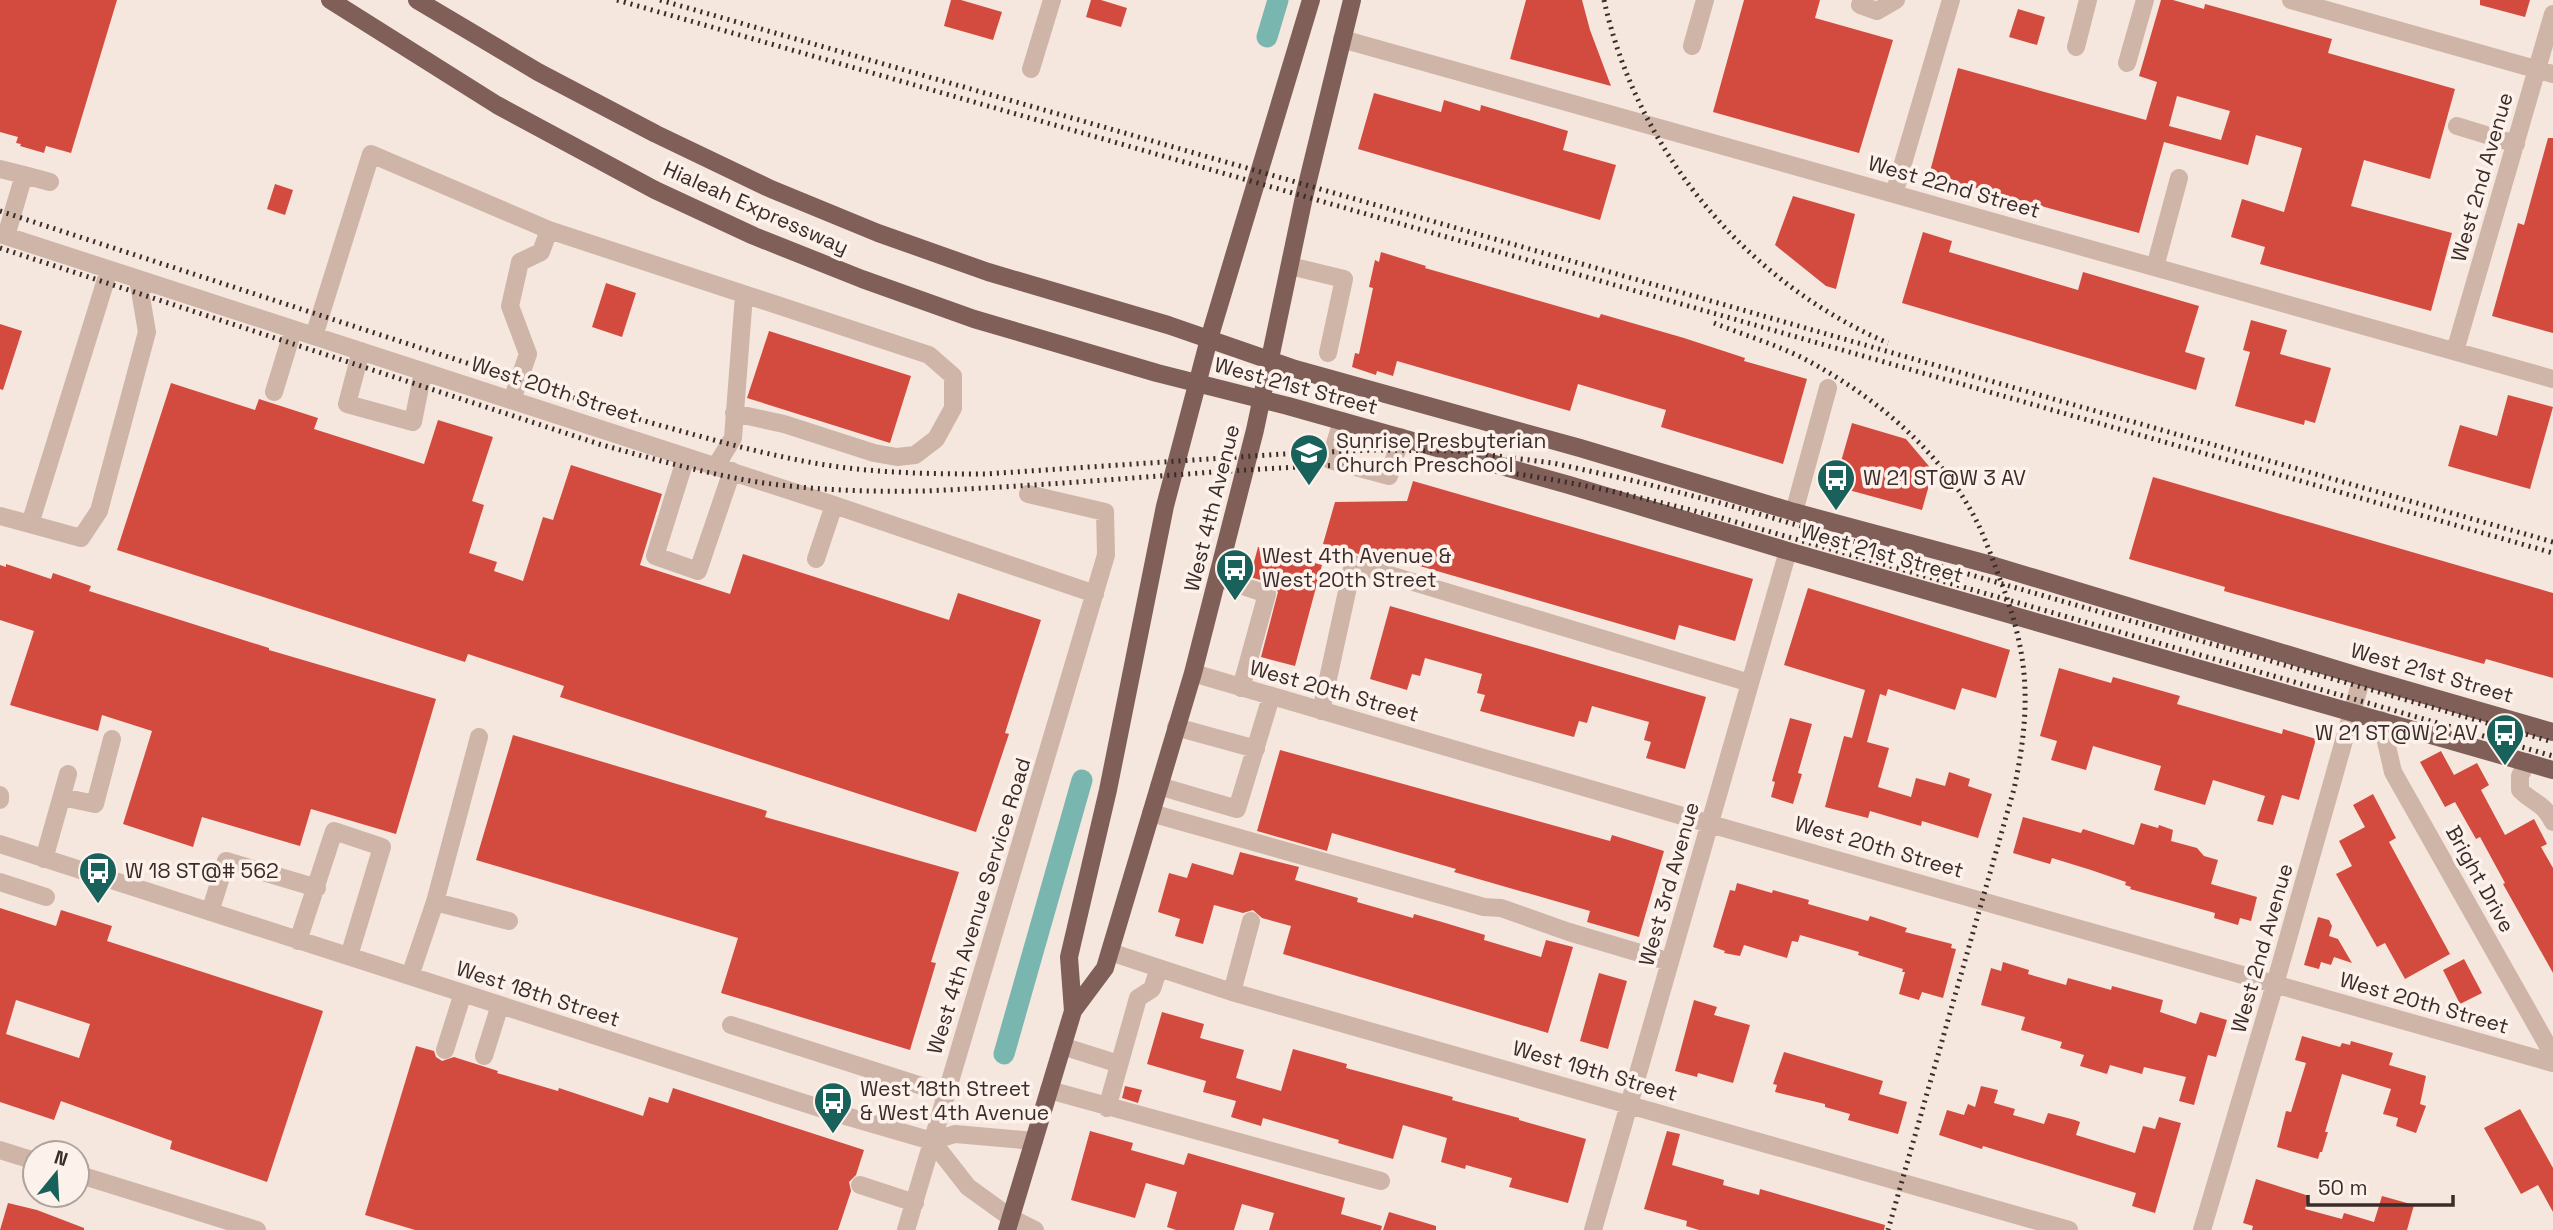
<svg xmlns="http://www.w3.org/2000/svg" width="2553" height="1230" font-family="'Space Grotesk',sans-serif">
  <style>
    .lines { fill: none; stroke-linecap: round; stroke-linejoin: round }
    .canal { stroke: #79b6af; stroke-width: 21 }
    .building { fill: #d34b3f; fill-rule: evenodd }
    .minor { stroke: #cfb4a8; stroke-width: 18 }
    .major { stroke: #7f5f58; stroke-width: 18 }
    .rail { stroke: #3b2c29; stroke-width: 5; stroke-dasharray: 2 5; stroke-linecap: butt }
    .labels { text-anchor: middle; stroke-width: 7; stroke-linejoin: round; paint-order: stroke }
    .street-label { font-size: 21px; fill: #3b2c29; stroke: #fcf2eb }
    .poi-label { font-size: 21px; fill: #3b2c29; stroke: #fcf2eb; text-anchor: start }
  </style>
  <rect width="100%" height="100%" fill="#f5e7de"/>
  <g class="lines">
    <path class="canal" d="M1267,37L1278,0
      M1004,1054L1082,780"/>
  </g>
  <path class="building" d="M0,0H117L71,153L46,146L44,153L20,146L21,144L16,143L18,137L0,132Z
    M951,0H961L1002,12L993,40L944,26Z
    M1091,0H1101L1127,8L1121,27L1086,17Z
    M1526,0H1582L1590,30L1611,86L1510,59Z
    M1744,0H1820L1815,18L1893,40L1859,153L1713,112Z
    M2161,0H2173L2204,9L2205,4L2332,39L2328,53L2455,89L2430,179L2364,160L2351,206L2452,233L2431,311L2260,264L2265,247L2231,237L2242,199L2284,212L2302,148L2256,135L2248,165L2164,142L2139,233L1929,175L1958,68L2146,120L2157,82L2139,76ZM2177,96L2230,111L2221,140L2169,126Z
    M2480,0H2530L2525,17L2480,5Z
    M2018,9L2045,17L2037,45L2009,37Z
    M1374,93L1441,112L1444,100L1480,111L1481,105L1568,131L1563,150L1616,165L1600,220L1358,149Z
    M2548,138H2553V333L2492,316L2518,223L2524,225Z
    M275,184L293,190L285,215L267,209Z
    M1793,196L1855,214L1836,289L1826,286L1775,245Z
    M1923,232L1952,241L1949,252L2078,290L2083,272L2199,306L2185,352L2205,358L2196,390L1902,303Z
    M1381,252L1426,266L1425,268L1599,318L1601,314L1684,338L1745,358L1744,361L1807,379L1783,464L1661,427L1666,410L1578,384L1570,411L1397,361L1393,376L1377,371L1376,375L1352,367L1355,353L1359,354L1373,288L1369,287L1375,260L1379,262Z
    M606,283L636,293L622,337L592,327Z
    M2251,320L2287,330L2280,354L2331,368L2315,423L2305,420L2304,425L2235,406L2250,352L2243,350Z
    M0,324L22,331L3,390L0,389Z
    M769,331L911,376L890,443L747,398Z
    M171,383L255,410L259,399L318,418L314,429L424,464L438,420L493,437L472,501L484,505L469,553L497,562L494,571L523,581L543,517L553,520L571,465L662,494L640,565L730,594L743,554L949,620L958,593L1041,620L1005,733L1009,734L976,832L560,697L564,686L468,654L465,662L117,550Z
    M2508,395L2553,407L2530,489L2448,466L2460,425L2497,436Z
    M1852,423L1906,439L1933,471L1922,510L1834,486Z
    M2153,477L2553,593V678L2486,659L2484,664L2224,591L2225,587L2129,559Z
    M1413,481L1753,579L1735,641L1679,625L1675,640L1385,556L1384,561L1323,544L1335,502L1407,501Z
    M1258,547L1322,565L1295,666L1261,657L1278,592L1271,583L1250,577Z
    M6,564L51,579L53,573L91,586L89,591L269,648V650L436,699L396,834L311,809L300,846L202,817L193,847L123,824L152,731L102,715L98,731L10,705L34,631L0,620V565L6,567Z
    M1808,588L2010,650L1996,698L1962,688L1955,710L1888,689L1886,696L1880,694L1867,742L1889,748L1878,787L1911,797L1916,778L1945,786L1949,772L1970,779L1968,786L1992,794L1978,838L1922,821L1921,826L1870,811L1868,818L1825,807L1844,736L1852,738L1865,690L1784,665Z
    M1390,606L1706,697L1685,769L1646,758L1651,742L1644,740L1649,722L1592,706L1587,723L1579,721L1574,737L1480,711L1485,695L1477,693L1482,674L1425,658L1420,676L1412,674L1407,690L1370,679Z
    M2059,668L2111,683L2113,677L2180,696L2177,704L2282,734L2283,729L2316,739L2299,800L2282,795L2273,825L2257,821L2265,796L2213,780L2205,805L2154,790L2161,766L2093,746L2086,770L2051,760L2057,741L2040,736Z
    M1790,718L1812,724L1798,773L1802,774L1793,804L1771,797L1775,782L1772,781Z
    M513,735L767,811L765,817L959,872L931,962L936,963L910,1050L721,993L738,938L476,860Z
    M1280,750L1610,841L1612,835L1664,851L1639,937L1587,922L1590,911L1454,872L1456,869L1332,833L1327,851L1257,831Z
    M2441,751L2454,775L2477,763L2489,785L2481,790L2505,835L2534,819L2547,844L2541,847L2553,868V973L2503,884L2505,883L2480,837L2476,839L2455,802L2445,807L2420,762Z
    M2373,794L2396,838L2389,842L2450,954L2405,979L2385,943L2377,947L2336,874L2352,866L2339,841L2365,827L2353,805Z
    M2023,817L2081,833L2083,829L2134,845L2141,823L2158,828L2159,825L2173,830L2171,841L2197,848L2204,856L2218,860L2211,884L2257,897L2251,921L2240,918L2238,925L2214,918L2215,913L2130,889L2131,887L2125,885L2126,882L2091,870L2052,858L2050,864L2013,853Z
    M1240,852L1299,867L1295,880L1358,898L1357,902L1413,918L1414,914L1442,922L1485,935L1484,940L1541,957L1546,940L1573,947L1548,1033L1283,954L1291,926L1262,918L1253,910L1243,913L1214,905L1203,944L1175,936L1180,919L1158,912L1169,873L1187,878L1192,863L1233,875Z
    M1737,883L1772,893L1773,890L1809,900L1808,904L1868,921L1870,916L1907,928L1905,932L1952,944L1951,948L1956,949L1943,998L1922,992L1919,1000L1899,994L1905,972H1902L1903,969L1858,955L1859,952L1800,935L1798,942L1792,941L1787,958L1744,945L1740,956L1724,953L1725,951L1713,947L1730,890L1735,891Z
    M0,908L56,926L61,910L112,926L107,941L323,1011L267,1182L170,1149L172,1141L61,1101L54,1120L0,1102ZM16,1000L90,1024L79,1058L6,1034Z
    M2318,917L2329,920L2332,926L2329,936L2338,939L2352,963L2334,957L2331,965L2321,962L2319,969L2304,965Z
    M2464,959L2482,993L2460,1004L2443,970Z
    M2003,962L2029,970L2028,974L2066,985L2068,978L2111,990L2112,986L2163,1000L2160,1012L2196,1024L2200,1012L2227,1020L2216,1057L2208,1055L2194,1105L2179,1101L2186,1077L2144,1067L2142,1074L2110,1065L2107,1074L2080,1066L2084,1055L2060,1048L2062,1042L2021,1030L2025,1017L1981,1005L1991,968L2001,971Z
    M1599,973L1627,981L1608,1049L1580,1041Z
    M1694,1000L1717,1007L1714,1015L1750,1025L1733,1083L1698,1073L1697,1077L1675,1071Z
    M1162,1012L1204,1024L1200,1038L1244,1050L1236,1078L1281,1091L1293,1049L1347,1064L1346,1068L1453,1097L1452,1100L1519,1118V1120L1586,1139L1568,1203L1509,1187L1512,1178L1466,1165L1465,1169L1441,1162L1447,1138L1403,1125L1393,1159L1338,1143L1339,1140L1263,1118L1261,1126L1231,1117L1236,1101L1203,1092L1206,1081L1147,1064Z
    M2302,1036L2340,1047L2342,1043L2350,1045L2351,1041L2393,1053L2389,1065L2426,1076L2420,1104L2426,1106L2416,1133L2396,1126L2398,1118L2383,1114L2391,1089L2342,1074L2325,1132H2328L2322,1152H2320L2318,1159L2277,1147L2286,1111L2291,1112L2306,1063L2295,1060Z
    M416,1046L434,1051L436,1057L442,1061L454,1057L498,1071L497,1073L558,1091L559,1088L643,1116L649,1097L668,1103L673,1088L864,1150L856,1175L849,1182L851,1191L838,1230H415L365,1215Z
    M1784,1052L1883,1081L1879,1094L1907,1102L1898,1134L1848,1120L1850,1114L1825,1107V1104L1775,1092L1777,1085L1773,1084Z
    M1125,1086L1142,1090L1138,1103L1122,1098Z
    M1981,1086L1998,1090L1994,1103L2015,1109L2013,1115L2044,1124L2048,1113L2075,1120L2080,1122L2076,1135L2135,1153L2143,1126L2155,1129L2159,1117L2181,1123L2155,1213L2132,1206L2136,1193L1983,1146L1982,1149L1939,1135L1947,1110L1964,1115L1968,1104L1975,1107Z
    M2520,1109L2553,1168V1212L2538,1185L2521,1194L2484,1128Z
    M1090,1131L1133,1143L1131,1150L1184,1165L1188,1153L1345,1198L1341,1214L1382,1226L1381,1230H1269L1274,1213L1242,1204L1234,1230H1176L1167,1227L1177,1192L1146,1183L1135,1218L1071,1200Z
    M1667,1131L1680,1134L1672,1165L1724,1180L1723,1185L1759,1195L1760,1189L1885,1225L1884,1230H1699L1686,1226L1687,1221L1644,1209Z
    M2256,1179L2309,1196L2305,1209L2342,1219L2344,1213L2374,1222L2382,1196L2414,1205L2407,1230H2252L2253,1226L2243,1223Z
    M8,1203L37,1210L84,1228V1230H0Z
    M1389,1212L1436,1226V1230H1383Z"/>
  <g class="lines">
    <path class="minor" d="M1862,0L1860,5L1877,11L1896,0
      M2291,0L2553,74
      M1342,39L2553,379
      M1692,46L1705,0
      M2076,47L2088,0
      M2127,63L2145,0
      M1031,69L1052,0
      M2457,126L2516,144
      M0,169L24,175L6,236
      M24,175L50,182
      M1894,194L1951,0
      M549,230L929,355L953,376V408L936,439L915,455L897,457L874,453L784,424L734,413
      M0,234L834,505L1095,594
      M1290,266L1344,279L1328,353
      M2155,267L2179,178
      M109,270L30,524L81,538L99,511L147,332L138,279
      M314,336L371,154L549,230L541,252L520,262L510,306L528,354L512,400
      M361,351L347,404L413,422L423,372
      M2455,351L2553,14
      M274,392L293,330
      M1342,421L1330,460L1389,476L1401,437
      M686,457L655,556L698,571L732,471
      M716,466L733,438L744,295
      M1794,512L1828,388
      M0,516L30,524
      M816,559L834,505
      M1218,578L1267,594L1241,688
      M1193,673L1710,824L2553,1063
      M1321,711L1353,564L1750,683
      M2381,720L2393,772L2553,1055
      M1176,727L1256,749
      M2527,762L2520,776V790C2535,805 2542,801 2553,822
      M1159,786L1237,809L1271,697
      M0,795V800
      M62,797L95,804L112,739
      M1151,813L1484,907L1501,908L1569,932L1670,962
      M0,844L832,1112L932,1141L968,1187L1011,1218L1035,1230
      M44,859L68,774
      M0,882L46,897
      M435,902L509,921
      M210,912L226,861L317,888
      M298,941L334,831L382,847L349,956
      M1110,952L1232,992L2069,1230
      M410,976L435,902L479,737
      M1232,992L1251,921
      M731,1025L947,1094
      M1062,1046L1119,1064
      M445,1050L463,993
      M484,1056L500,1005
      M1049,1090L1381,1181
      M1107,1108L1138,998L1152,989L1159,968
      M932,1141L955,1134L1034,1141
      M0,1150L35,1161
      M77,1174L257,1230
      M860,1185L915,1203
      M906,1230L1106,555L1105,512L1028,494
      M1593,1230L1788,551
      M2202,1230L2275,984L2362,677"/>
    <path class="major" d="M330,0L497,105L655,190L754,236L862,279L974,319L1157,373L1288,406L1569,485L1788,551L2553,770
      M417,0L538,72L656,134L771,189L878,233L988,272L1168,325L1295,369L1580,448L1794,512L1995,566L2362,677L2553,732
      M1073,1011L1069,957L1108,790L1165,506L1209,339L1311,0
      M1007,1230L1073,1011L1105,968L1193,673L1255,430L1304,197L1352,0"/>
    <path class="rail" d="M617,0L2553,553
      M660,0L2553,542
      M1604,0C1637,151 1746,282 1888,343
      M0,211L648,422C703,437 758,453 814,463C870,473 928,474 985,474L1283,454L1372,450L1457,451L1553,463L1635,481L1724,504L2553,742
      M0,248L599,444C649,458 700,472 751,481C808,490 866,492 923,491C1020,487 1117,479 1214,472C1295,467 1377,461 1457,467C1548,475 1634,495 1722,518L2553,756
      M1714,323C1746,336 1782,346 1812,363C1876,398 1940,451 1975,518C1986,539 1994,564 2003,587C2015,620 2024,654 2025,690C2026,723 2021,757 2014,789L1888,1230"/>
  </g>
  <defs>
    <symbol id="school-pin" viewBox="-11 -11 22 30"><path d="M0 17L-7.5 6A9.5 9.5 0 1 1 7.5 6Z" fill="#19625b" stroke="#fcf2eb"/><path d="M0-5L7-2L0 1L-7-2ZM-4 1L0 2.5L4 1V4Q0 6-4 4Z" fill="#fff"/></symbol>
    <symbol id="bus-pin" viewBox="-11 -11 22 30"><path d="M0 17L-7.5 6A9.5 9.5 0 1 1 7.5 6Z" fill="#19625b" stroke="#fcf2eb"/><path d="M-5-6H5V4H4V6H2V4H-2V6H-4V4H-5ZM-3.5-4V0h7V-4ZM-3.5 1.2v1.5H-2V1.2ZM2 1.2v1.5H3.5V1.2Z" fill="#fff"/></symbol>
  </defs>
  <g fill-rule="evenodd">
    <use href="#school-pin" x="1287" y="431" width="44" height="60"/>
    <use href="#bus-pin" x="1814" y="456" width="44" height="60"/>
    <use href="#bus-pin" x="1213" y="546" width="44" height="60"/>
    <use href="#bus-pin" x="2483" y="711" width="44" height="60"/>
    <use href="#bus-pin" x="76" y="849" width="44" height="60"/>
    <use href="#bus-pin" x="811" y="1079" width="44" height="60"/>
  </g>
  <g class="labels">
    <g class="street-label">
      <text transform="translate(2482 177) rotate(-74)" y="7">West 2nd Avenue</text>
      <text transform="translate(1954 187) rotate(16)" y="7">West 22nd Street</text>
      <text transform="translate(756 208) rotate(24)" y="7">Hialeah Expressway</text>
      <text transform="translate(1296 386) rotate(15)" y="7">West 21st Street</text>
      <text transform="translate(555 390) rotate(18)" y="7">West 20th Street</text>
      <text transform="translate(1212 508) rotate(-76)" y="7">West 4th Avenue</text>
      <text transform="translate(1882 553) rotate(16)" y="7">West 21st Street</text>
      <text transform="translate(2432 673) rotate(16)" y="7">West 21st Street</text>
      <text transform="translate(1334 691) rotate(16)" y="7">West 20th Street</text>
      <text transform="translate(1879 847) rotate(16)" y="7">West 20th Street</text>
      <text transform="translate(2480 879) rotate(61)" y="7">Bright Drive</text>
      <text transform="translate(1669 884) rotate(-74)" y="7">West 3rd Avenue</text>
      <text transform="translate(979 906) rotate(-73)" y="7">West 4th Avenue Service Road</text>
      <text transform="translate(2262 948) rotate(-74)" y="7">West 2nd Avenue</text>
      <text transform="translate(538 994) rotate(18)" y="7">West 18th Street</text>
      <text transform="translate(2424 1003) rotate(16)" y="7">West 20th Street</text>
      <text transform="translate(1595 1071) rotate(16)" y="7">West 19th Street</text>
    </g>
    <g class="poi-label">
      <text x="1336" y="448">Sunrise Presbyterian<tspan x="1336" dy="24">Church Preschool</tspan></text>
      <text x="1863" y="485">W 21 ST@W 3 AV</text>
      <text x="1262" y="563">West 4th Avenue &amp;<tspan x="1262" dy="24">West 20th Street</tspan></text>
      <text x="2478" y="740" text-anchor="end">W 21 ST@W 2 AV</text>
      <text x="125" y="878">W 18 ST@# 562</text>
      <text x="860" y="1096">West 18th Street<tspan x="860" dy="24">&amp; West 4th Avenue</tspan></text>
    </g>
  </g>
  <g transform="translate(56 1174) rotate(18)"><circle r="33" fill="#fcf2eb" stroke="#afa39d" stroke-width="2"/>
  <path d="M0-5L12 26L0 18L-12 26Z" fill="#19625b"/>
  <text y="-10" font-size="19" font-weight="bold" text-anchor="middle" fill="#3b2c29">N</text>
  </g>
  <path d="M2308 1195v10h145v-10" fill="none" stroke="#3b2c29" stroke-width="3.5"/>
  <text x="2318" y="1195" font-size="21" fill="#3b2c29" stroke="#fcf2eb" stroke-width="5" paint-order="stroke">50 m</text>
</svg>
